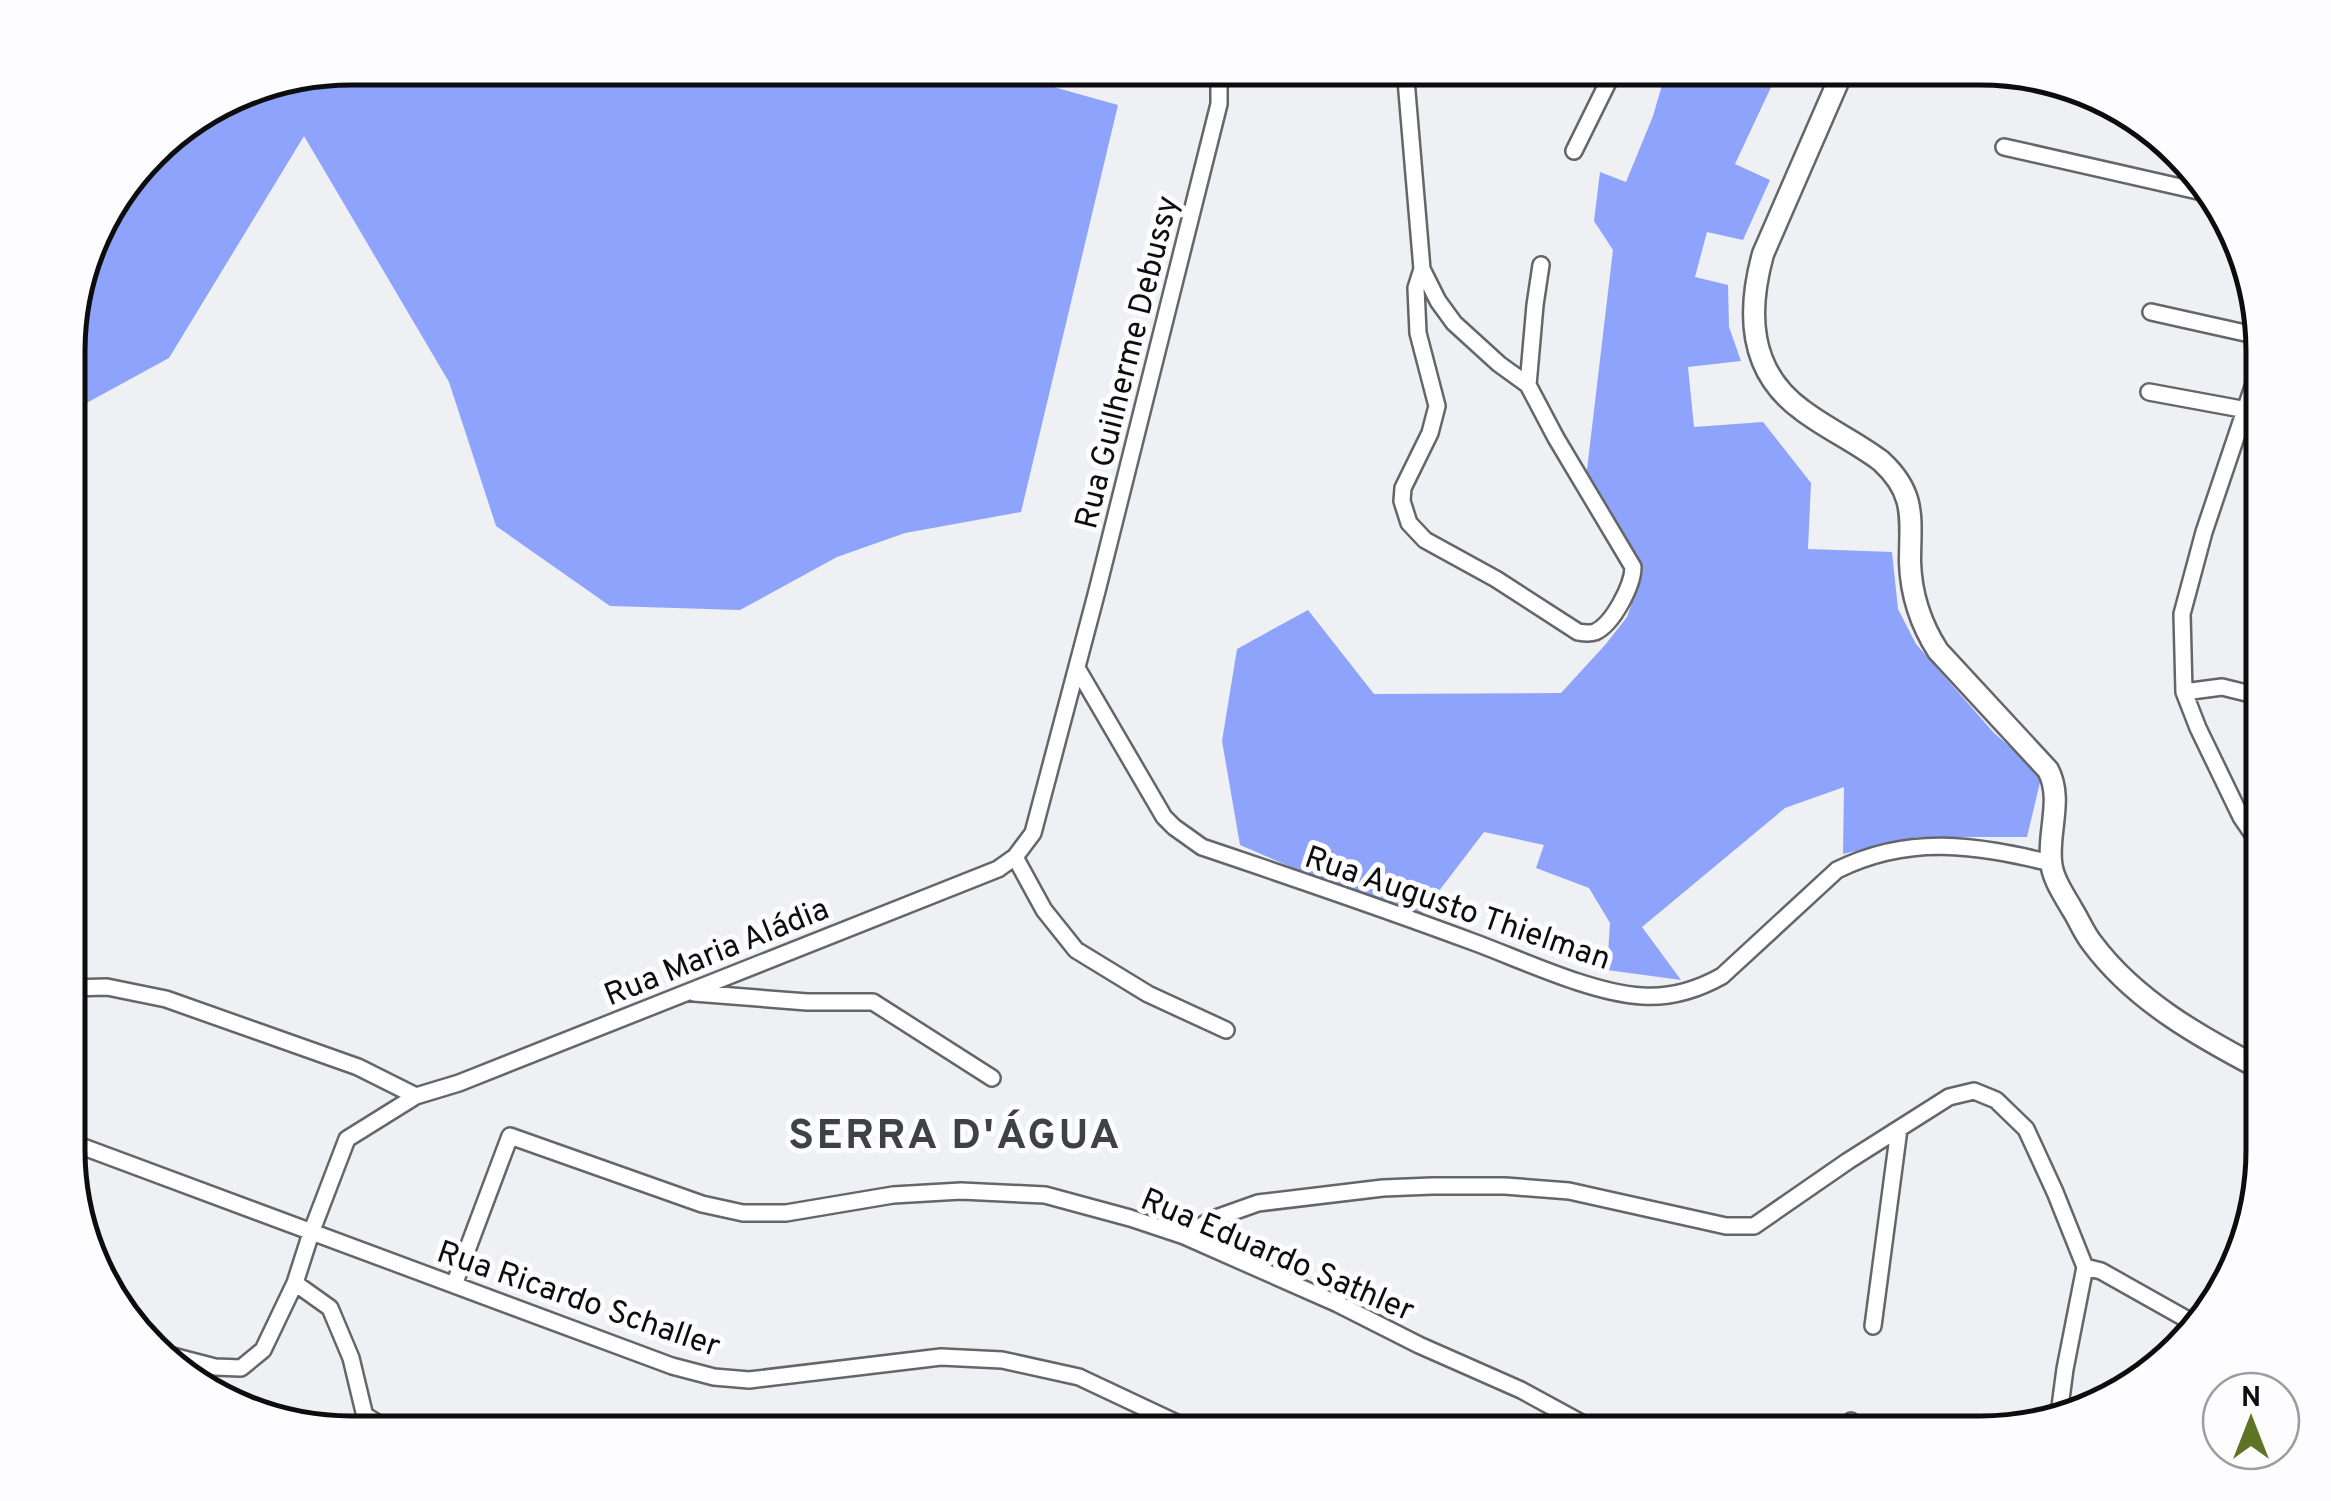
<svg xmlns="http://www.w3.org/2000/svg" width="2331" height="1501" font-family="Overpass,sans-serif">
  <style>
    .forest { fill: #8ea3fb }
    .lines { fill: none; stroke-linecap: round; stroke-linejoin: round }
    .minor-casing { stroke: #656669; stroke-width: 20 }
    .tertiary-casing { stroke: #656669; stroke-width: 25 }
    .minor { stroke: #fff; stroke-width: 15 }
    .tertiary { stroke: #fff; stroke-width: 20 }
    .labels { text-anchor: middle; stroke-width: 10; stroke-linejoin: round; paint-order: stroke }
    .street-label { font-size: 32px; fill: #0d0d0e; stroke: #fdfdff }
    .district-label { font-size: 42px; font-weight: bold; letter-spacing: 2.5px; fill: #404144; stroke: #fdfdff }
    .rim { fill: none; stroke: #0d0d0e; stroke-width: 5 }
  </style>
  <rect width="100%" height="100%" fill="#eff0f3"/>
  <path class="forest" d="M351,68H986L1118,105L1021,512L905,533L837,557L740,610L610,606L496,526L449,382L304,136L169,358L70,412V315L97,225L164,138L243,89Z
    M1667,68H1780L1735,164L1770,180L1743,240L1707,232L1695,277L1728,285L1729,327L1741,361L1688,367L1694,427L1763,422L1811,483L1808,549L1892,552L1898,609L1916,644L1994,733L2042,774L2027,837H1917L1843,854L1844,787L1785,808L1642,927L1681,980L1607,970L1610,923L1589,888L1536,868L1544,845L1484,832L1416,921L1240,845L1222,741L1237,649L1308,610L1374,694L1561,693L1605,645L1627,617L1643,571L1586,478L1613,250L1594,221L1600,172L1626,182L1653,116Z"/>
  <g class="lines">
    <defs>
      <path id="minor" d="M1405,68L1422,269L1438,301L1454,323L1499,364L1528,385L1556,438L1633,567C1633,585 1613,624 1595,632C1589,634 1584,633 1578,632L1496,579L1425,540L1409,523L1402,501L1403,488L1430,433L1437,406L1418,333L1416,288L1422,269
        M2004,147L2211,194
        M1574,151L1615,68
        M2151,312L2263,337
        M2263,357L2204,532L2182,614L2184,692L2198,728L2241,817L2263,849
        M1528,385L1535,305L1541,265
        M2149,392L2263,413
        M1077,668L1164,817L1174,827L1202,847C1294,878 1385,909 1476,943C1524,961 1592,993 1642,996C1671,998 1697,990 1722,976L1837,870C1910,834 1975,845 2051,863
        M2184,692L2222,687L2263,697
        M1015,857L1044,910L1076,950L1148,994L1226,1030
        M70,988L107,987L166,999L358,1067L416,1096
        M694,993L807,1002H873L992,1078
        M70,1142L672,1366L714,1377L749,1380L941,1357L1002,1360L1079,1377L1198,1433
        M1184,1236L1213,1219L1258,1203L1383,1188L1432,1186H1505L1569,1191L1726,1226H1754L1848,1161L1949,1097L1974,1091L1996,1100L2026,1129L2055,1192L2085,1267
        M2085,1267L2101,1271L2197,1325
        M295,1283L330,1308L351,1358L369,1433
        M454,1285L510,1136L702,1204L743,1213H786L893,1195L961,1191L1045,1195L1130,1218L1184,1236L1338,1304L1419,1345L1521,1390L1600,1433
        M1873,1326L1899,1129
        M161,1353L215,1367L241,1368L263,1350L295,1283L311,1233L347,1139L416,1096L459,1083L998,869L1015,857L1033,833L1097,591L1219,104V68
        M2059,1414L2065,1369L2085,1267
        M366,1416L394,1433
        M1851,1421V1433"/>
      <path id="tertiary" d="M1844,68L1763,254C1747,312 1748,371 1802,410C1827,429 1856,442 1881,461C1917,494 1910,519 1910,562C1911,595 1920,623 1938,651L2048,770C2063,798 2048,831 2051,861C2052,878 2064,895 2072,909C2079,920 2084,933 2092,943C2135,1001 2200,1037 2263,1070"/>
    </defs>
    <use href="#minor" class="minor-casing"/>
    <use href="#tertiary" class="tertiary-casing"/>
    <use href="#minor" class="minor"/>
    <use href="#tertiary" class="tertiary"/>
  </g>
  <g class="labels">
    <g class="street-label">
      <text transform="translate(1126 362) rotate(-76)" y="11">Rua Guilherme Debussy</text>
      <text transform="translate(1458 907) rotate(19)" y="11">Rua Augusto Thielman</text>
      <text transform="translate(716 951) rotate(-22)" y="11">Rua Maria Aládia</text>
      <text transform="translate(1278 1254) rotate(23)" y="11">Rua Eduardo Sathler</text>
      <text transform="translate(579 1298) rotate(19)" y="11">Rua Ricardo Schaller</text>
    </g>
    <g class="district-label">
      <text x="955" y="1148">SERRA D'ÁGUA</text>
    </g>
  </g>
  <path d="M0 0H2331V1501H0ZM351 85H1980A266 266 0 0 1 2246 351V1150A266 266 0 0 1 1980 1416H351A266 266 0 0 1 85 1150V351A266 266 0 0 1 351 85Z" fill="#fdfdff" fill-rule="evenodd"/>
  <path class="rim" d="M351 85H1980A266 266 0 0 1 2246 351V1150A266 266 0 0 1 1980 1416H351A266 266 0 0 1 85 1150V351A266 266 0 0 1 351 85Z"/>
  <g transform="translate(2251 1421)"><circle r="48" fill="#fdfdff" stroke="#9d9d9f" stroke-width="2.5"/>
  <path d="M0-8L18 38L0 25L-18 38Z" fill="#5e7424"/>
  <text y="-15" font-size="28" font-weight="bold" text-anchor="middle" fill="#0d0d0e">N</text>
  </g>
</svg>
